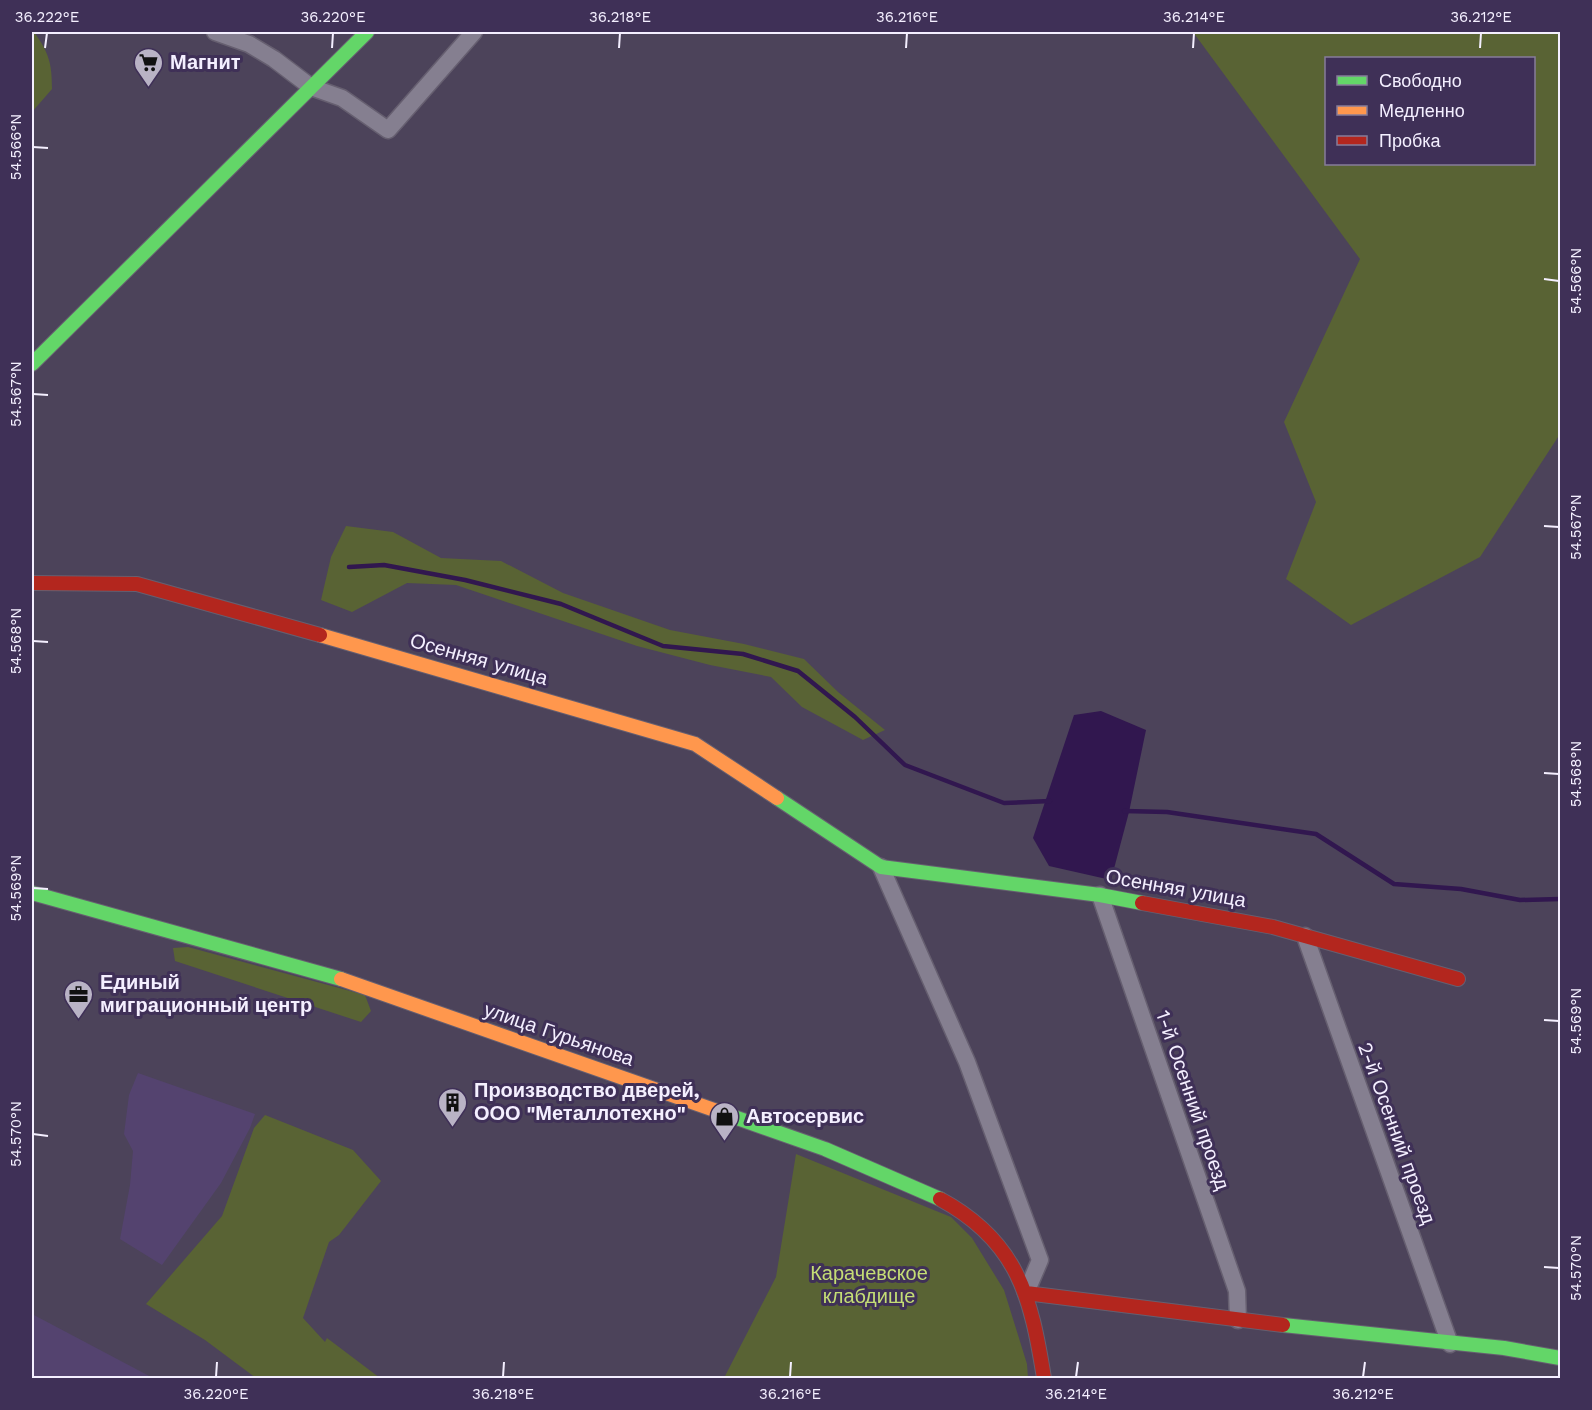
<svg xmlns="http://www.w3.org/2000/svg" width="1592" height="1410" font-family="'Work Sans',sans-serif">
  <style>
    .built { fill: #54436f }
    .green { fill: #596334; fill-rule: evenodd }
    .water { fill: #31174f }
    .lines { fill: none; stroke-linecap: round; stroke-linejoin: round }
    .stream { stroke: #31174f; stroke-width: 4.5 }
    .street-casing { stroke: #665f70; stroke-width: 19 }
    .fast-casing { stroke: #665f70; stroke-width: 16 }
    .slow-casing { stroke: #665f70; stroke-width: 16 }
    .jam-casing { stroke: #665f70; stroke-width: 16 }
    .street { stroke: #857f90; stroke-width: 16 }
    .fast { stroke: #63d668; stroke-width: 14 }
    .slow { stroke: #ff974d; stroke-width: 14 }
    .jam { stroke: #b3261e; stroke-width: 14 }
    .ticks { fill: none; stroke: #f4efff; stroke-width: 2 }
    .labels { text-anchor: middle; stroke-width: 6; stroke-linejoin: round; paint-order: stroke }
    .poi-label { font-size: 20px; font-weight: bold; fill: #f4efff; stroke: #3f3057; text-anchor: start }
    .street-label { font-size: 20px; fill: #f4efff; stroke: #3f3057 }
    .park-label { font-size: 20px; fill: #c4dd75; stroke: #3f3057 }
    .neatline { fill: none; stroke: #f4efff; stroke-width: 2 }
    .ticks-label { font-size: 15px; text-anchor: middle; fill: #f4efff }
  </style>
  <rect width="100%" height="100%" fill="#4c435a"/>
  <path class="built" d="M138,1073L255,1114L250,1128L221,1183L162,1265L120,1239L130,1185L133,1151L124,1134L129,1095Z
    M32,1314L153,1378H32Z"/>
  <path class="green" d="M32,32H34C49,53 52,63 52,89L32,112Z
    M1193,32H1560V434L1480,557L1351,625L1286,579L1316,502L1284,422L1360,259ZM1534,58V164H1326V58Z
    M346,526L393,532L441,558L501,561L563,593L670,630L744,644L804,659L838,692L885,730L863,740L802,707L771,677L710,665L637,646L456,585L407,583L352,612L321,600L331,557Z
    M188,947L365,995L371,1011L361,1022L175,961L173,948Z
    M265,1115L353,1150L381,1181L339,1235L329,1242L303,1318L325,1342L327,1338L380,1378H256L205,1340L146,1304L222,1216L254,1128Z
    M796,1154L951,1217L972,1238L1004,1290L1027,1364L1028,1378H724L776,1277Z"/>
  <path class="water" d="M1101,711L1146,730L1129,812L1111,880L1049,866L1033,838L1074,715Z"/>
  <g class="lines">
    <path class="stream" d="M349,567L384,565L465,580L561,604L663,646L743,654L798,671L855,717L905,765L1004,803L1050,801
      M1124,811L1167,812L1316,834L1394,884L1461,889L1520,900L1560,899"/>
    <defs>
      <path id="street" d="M215,32L249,44L274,59L311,87L342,98L388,130L474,32
        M881,867L967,1062L1040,1260L1026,1293
        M1100,895L1237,1291L1238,1320
        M1305,936L1450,1344"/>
      <path id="fast" d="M32,364L367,32
        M777,798L881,867L1100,895L1142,903
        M32,893L341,979
        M720,1112L825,1149L940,1199
        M1283,1325L1504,1348L1560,1358"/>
      <path id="slow" d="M320,635L695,744L777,798
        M341,979L720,1112"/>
      <path id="jam" d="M32,583L137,584L320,635
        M1142,903L1273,927L1458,979
        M940,1199C1018,1241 1031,1297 1044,1378
        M1026,1293L1283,1325"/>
    </defs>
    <use href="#street" class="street-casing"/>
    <use href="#fast" class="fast-casing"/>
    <use href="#slow" class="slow-casing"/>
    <use href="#jam" class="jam-casing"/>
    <use href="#street" class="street"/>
    <use href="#fast" class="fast"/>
    <use href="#slow" class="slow"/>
    <use href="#jam" class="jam"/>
  </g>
  <path class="ticks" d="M45,48L47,33M332,48L333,33M619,48L620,33M906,48L907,33M1193,48L1194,33M1480,48L1481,33M33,147L48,148M1544,279L1559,281M33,394L48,395M1544,526L1559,527M33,641L48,642M1544,773L1559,774M33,888L48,889M1544,1020L1559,1021M33,1134L48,1136M1544,1267L1559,1268M216,1377L217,1362M503,1377L504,1362M790,1377L791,1362M1076,1377L1078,1362M1363,1377L1365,1362"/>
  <defs>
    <symbol id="supermarket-pin" viewBox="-11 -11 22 30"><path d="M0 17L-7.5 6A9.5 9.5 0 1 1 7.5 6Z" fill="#b9b3c5" stroke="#3f3057"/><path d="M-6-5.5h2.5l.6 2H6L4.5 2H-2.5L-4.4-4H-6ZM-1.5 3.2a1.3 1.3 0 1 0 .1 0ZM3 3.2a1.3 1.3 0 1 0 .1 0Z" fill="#111"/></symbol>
    <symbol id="office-pin" viewBox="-11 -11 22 30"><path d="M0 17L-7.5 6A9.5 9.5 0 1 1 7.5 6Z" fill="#b9b3c5" stroke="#3f3057"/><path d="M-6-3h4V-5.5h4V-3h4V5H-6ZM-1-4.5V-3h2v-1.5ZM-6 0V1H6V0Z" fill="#111"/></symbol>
    <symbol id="building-pin" viewBox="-11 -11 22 30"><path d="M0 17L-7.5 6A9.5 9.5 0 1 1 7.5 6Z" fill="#b9b3c5" stroke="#3f3057"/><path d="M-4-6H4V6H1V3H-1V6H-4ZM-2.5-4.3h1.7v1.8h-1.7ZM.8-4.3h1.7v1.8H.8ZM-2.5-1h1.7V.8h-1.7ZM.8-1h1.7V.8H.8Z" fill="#111"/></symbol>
    <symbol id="shop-pin" viewBox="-11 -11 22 30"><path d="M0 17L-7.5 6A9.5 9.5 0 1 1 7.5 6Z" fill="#b9b3c5" stroke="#3f3057"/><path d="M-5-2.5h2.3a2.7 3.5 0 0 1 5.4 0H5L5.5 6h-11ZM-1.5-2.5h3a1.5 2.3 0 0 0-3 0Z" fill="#111"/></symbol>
  </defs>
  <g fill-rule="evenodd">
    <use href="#supermarket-pin" x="132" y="46" width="33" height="45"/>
    <use href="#office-pin" x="62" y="978" width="33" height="45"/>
    <use href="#building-pin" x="436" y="1086" width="33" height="45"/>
    <use href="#shop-pin" x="708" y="1100" width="33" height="45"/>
  </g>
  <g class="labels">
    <g class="poi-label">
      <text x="170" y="69">Магнит</text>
      <text x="100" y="989">Единый<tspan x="100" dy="23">миграционный центр</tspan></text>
      <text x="474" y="1097">Производство дверей,<tspan x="474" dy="23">ООО "Металлотехно"</tspan></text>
      <text x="746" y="1123">Автосервис</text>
    </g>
    <g class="street-label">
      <text transform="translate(479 659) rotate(16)" y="7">Осенняя улица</text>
      <text transform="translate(1176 888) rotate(10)" y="7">Осенняя улица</text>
      <text transform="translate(559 1034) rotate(19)" y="7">улица Гурьянова</text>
      <text transform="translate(1193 1100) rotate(71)" y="7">1-й Осенний проезд</text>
      <text transform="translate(1397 1133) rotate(70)" y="7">2-й Осенний проезд</text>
    </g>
    <g class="park-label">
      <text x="869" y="1280">Карачевское<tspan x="869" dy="23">клабдище</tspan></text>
    </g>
  </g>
  <rect width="1592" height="1410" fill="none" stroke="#3f3057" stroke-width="66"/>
  <rect x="1325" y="57" width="210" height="108" fill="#3f3057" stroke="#877c9a" stroke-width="1.5"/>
  <rect x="1337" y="76" width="30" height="9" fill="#63d668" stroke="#877c9a" stroke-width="1.5"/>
  <text x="1379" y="87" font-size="18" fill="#f4efff">Свободно</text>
  <rect x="1337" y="106" width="30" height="9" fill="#ff974d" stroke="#877c9a" stroke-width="1.5"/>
  <text x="1379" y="117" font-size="18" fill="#f4efff">Медленно</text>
  <rect x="1337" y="136" width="30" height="9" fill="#b3261e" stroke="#877c9a" stroke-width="1.5"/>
  <text x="1379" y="147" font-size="18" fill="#f4efff">Пробка</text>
  <rect x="33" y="33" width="1526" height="1344" class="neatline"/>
  <g class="ticks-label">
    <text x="47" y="22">36.222°E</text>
    <text x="333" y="22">36.220°E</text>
    <text x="620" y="22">36.218°E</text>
    <text x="907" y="22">36.216°E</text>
    <text x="1194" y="22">36.214°E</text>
    <text x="1481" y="22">36.212°E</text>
    <text transform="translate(16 147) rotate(-90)" y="5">54.566°N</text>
    <text transform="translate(1576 281) rotate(-90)" y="5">54.566°N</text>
    <text transform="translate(16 394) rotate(-90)" y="5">54.567°N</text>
    <text transform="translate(1576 527) rotate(-90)" y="5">54.567°N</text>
    <text transform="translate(16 641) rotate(-90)" y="5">54.568°N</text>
    <text transform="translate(1576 774) rotate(-90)" y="5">54.568°N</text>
    <text transform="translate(16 888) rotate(-90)" y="5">54.569°N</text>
    <text transform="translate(1576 1021) rotate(-90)" y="5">54.569°N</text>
    <text transform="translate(16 1134) rotate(-90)" y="5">54.570°N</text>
    <text transform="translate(1576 1268) rotate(-90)" y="5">54.570°N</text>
    <text x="216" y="1399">36.220°E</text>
    <text x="503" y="1399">36.218°E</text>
    <text x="790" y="1399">36.216°E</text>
    <text x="1076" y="1399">36.214°E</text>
    <text x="1363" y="1399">36.212°E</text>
  </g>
</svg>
